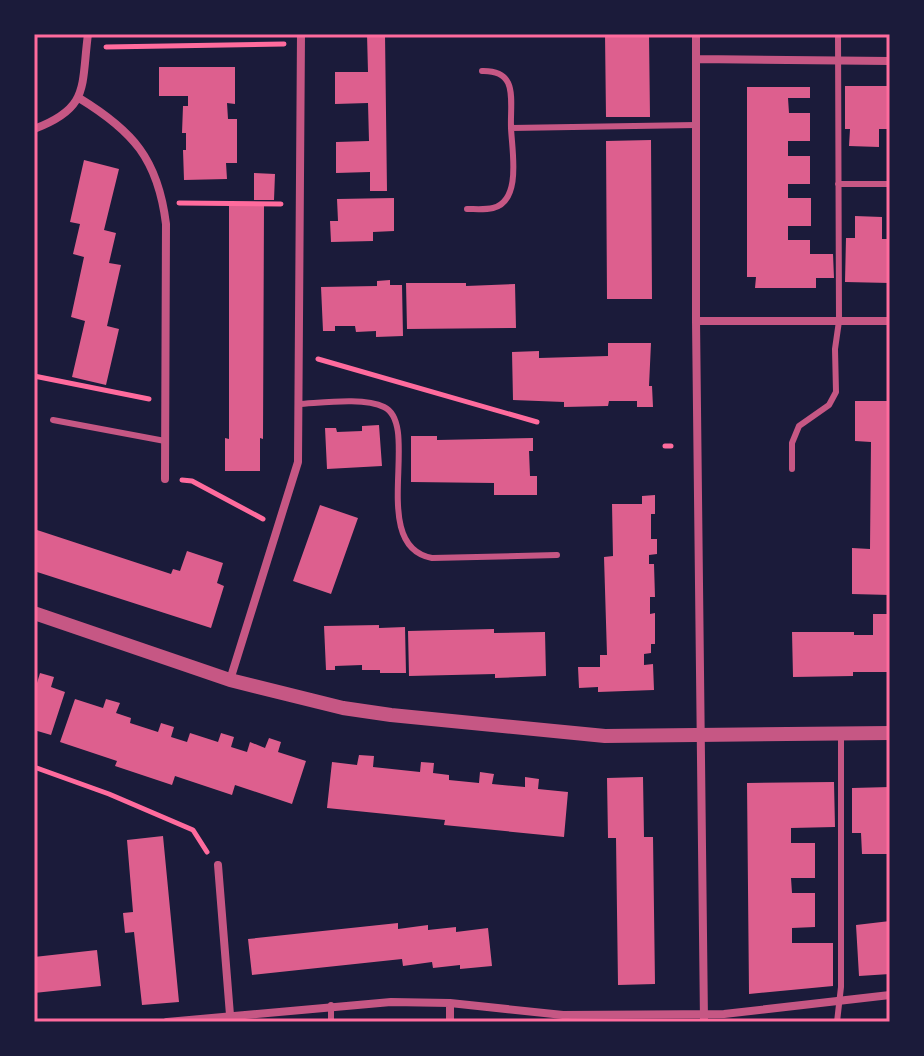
<svg xmlns="http://www.w3.org/2000/svg" width="924" height="1056" font-family="Arial,sans-serif">
  <style>
    .building { fill: #dd5f8e }
    .lines { fill: none; stroke-linecap: round; stroke-linejoin: round }
    .path { stroke: #ff6b9d; stroke-width: 5 }
    .service { stroke: #c65784; stroke-width: 6 }
    .minor { stroke: #c65784; stroke-width: 8 }
    .tertiary { stroke: #c65784; stroke-width: 14 }
    .neatline { fill: none; stroke: #ff6b9d; stroke-width: 3 }
  </style>
  <rect width="100%" height="100%" fill="#1b1b3a"/>
  <path class="building" d="M367,34H385L387,191H370V172L336,173V142L369,141L368,103L335,104V72H368Z
    M605,34H649L650,117H606Z
    M159,67H235V104L227,103L228,119H237V163H226L227,179L184,180L183,150H186V133H182L183,106H188V96H159Z
    M845,86H890V129H879V147L849,146L850,129H845Z
    M747,87H810V98H788L789,113H810V141H788V156H810V184H788V198H811V226H788V240H810V254H833L834,278H816V288H755L756,277H747Z
    M651,140L652,299H607L606,141Z
    M84,160L119,169L104,230L116,233L109,263L121,265L107,326L119,329L106,385L72,377L85,321L71,317L84,257L73,254L80,224L70,222Z
    M254,173L275,174L274,200H254Z
    M394,198V231L373,232V241L331,242L330,221H338L337,199Z
    M229,206H264L263,439L260,438V471H225V438L229,439Z
    M855,216L882,217V239H890V283L845,282L846,238H855Z
    M390,280V285H402L403,336L376,337V331L356,332L355,326H335V331H323L321,287L377,286V281Z
    M406,283H466V286L515,284L516,328L407,329Z
    M608,343H651L649,386H652L653,407H637V401H609L608,406L564,407V402L513,400L512,352L539,351V358L608,356Z
    M855,401H890V595L852,594V548L870,549L871,442L855,441Z
    M379,425L382,466L327,469L325,428H336L337,432L362,431V426Z
    M411,436H437V440L533,438V451H529L530,476H537V495H494V483L411,482Z
    M655,495V514H651V539H657V554L649,555V564H654L655,597H650V614L655,613V644H651V653L644,654V665L653,664L654,690L598,692V687L579,688L578,667H600V655H607L604,557L613,556L612,504H642V496Z
    M320,505L358,518L331,594L293,581Z
    M34,529L171,574L173,569L180,571L187,551L223,563L217,583L224,586L211,628L34,571Z
    M873,614H890V672H853V676L793,677L792,632H854V635H873Z
    M379,625V628L405,627L406,673H380V670H362V665L335,666V670H326L324,626Z
    M494,629V633L545,632L546,676L495,678V674L409,676L408,631Z
    M40,673L54,677L51,687L65,692L51,735L34,730V682L37,683Z
    M75,699L103,708L106,699L120,703L116,713L131,718L130,723L158,732L161,723L174,727L171,737L187,742L190,733L218,742L221,733L234,737L231,747L247,752L250,742L265,748L269,738L281,742L278,752L306,761L292,804L235,785L232,795L175,776L172,785L115,766L117,761L60,742Z
    M359,755L374,756L373,767L420,772L421,762L434,763L433,773L449,775V780L479,783L480,772L494,774L492,784L525,787V777L539,779L538,789L568,792L564,837L444,825L445,820L327,808L332,762L357,765Z
    M643,777L644,837H653L655,984L618,985L616,838H608L607,778Z
    M834,782L835,827L791,828V843H815V878H791L792,893H815V927L792,928V943H833V986L749,994L747,783Z
    M890,787V854H862L861,833H852V788Z
    M163,836L179,1002L142,1005L134,932L125,933L123,913L133,912L127,840Z
    M890,921V974L859,976L856,925Z
    M398,923V929L428,925V930L456,927V932L488,928L492,966L460,969V965L433,968L432,962L403,966L402,959L252,975L248,939Z
    M97,950L101,986L34,993V957Z"/>
  <g class="lines">
    <path class="path" d="M106,47L284,44
      M179,203L281,204
      M318,359L537,422
      M34,376L149,399
      M665,446H671
      M182,480L192,481L263,519
      M34,767L109,794L193,830L207,852"/>
    <path class="service" d="M482,71C519,70 510,100 511,128L696,125
      M838,184H890
      M467,209C475,209 485,210 493,208C522,201 512,151 511,128
      M298,404C321,403 364,397 384,407C422,425 367,546 432,558L557,555
      M53,420L165,441
      M792,469V443L799,426L829,405L836,392L835,349L839,321L838,34
      M331,1022V1005
      M837,1022L841,987V736"/>
    <path class="minor" d="M696,34V321L704,1022
      M696,59L890,61
      M79,98C133,131 158,159 166,224L165,479
      M34,129C90,108 81,87 88,34
      M696,321H890
      M230,680L298,462L301,34
      M218,865L230,1015
      M167,1022L391,1002L450,1003L563,1015L724,1014L890,995
      M450,1022V1003"/>
    <path class="tertiary" d="M34,613L230,680L343,708L391,715L605,736L890,733"/>
  </g>
  <rect width="924" height="1056" fill="none" stroke="#1b1b3a" stroke-width="72"/>
  <rect x="36" y="36" width="852" height="984" class="neatline"/>
</svg>
